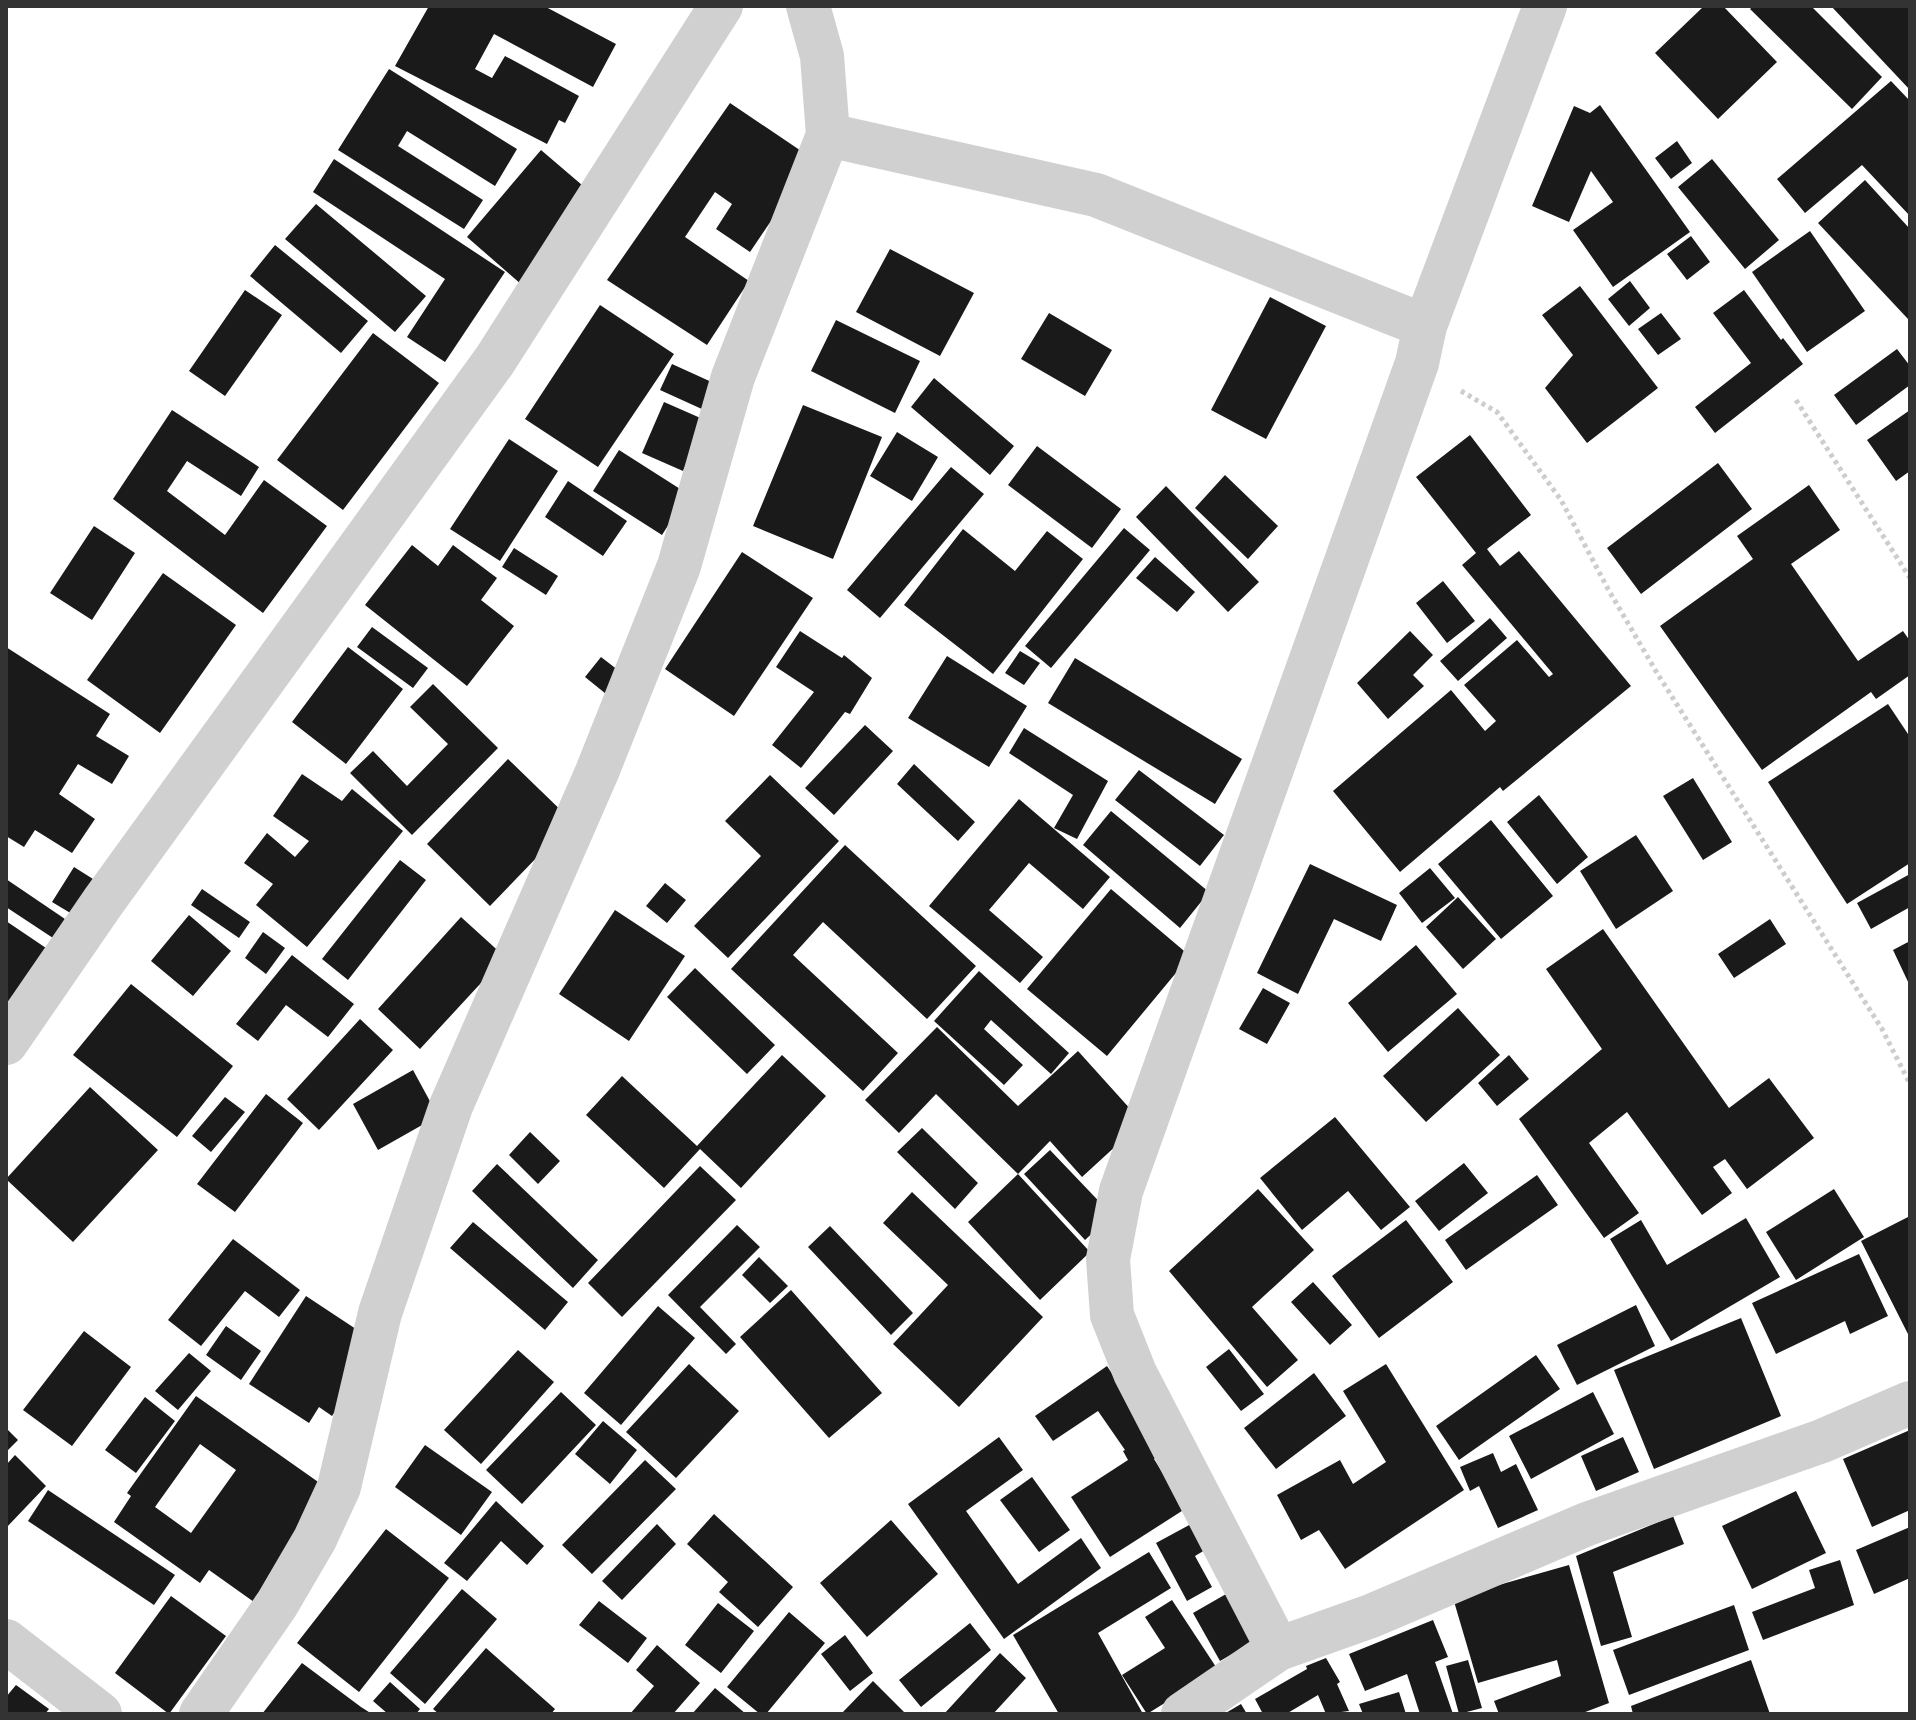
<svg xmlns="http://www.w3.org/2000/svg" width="1916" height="1720" font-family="'Source Sans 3',sans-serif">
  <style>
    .building { fill: #1a1a1a; fill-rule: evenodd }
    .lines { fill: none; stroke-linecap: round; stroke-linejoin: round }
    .path { stroke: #cdcdcd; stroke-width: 5; stroke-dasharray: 4 4; stroke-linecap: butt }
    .minor { stroke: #d0d0d0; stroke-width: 44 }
  </style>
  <rect width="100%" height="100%" fill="#fff"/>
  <path class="building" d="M429,6H544L616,44L593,87L494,34L475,69L492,78L505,56L579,96L565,123L559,120L547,144L395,66Z
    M1704,6H1723L1777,62L1718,119L1655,53Z
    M1753,6H1811L1882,77L1852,109L1750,9Z
    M1831,6H1910V90Z
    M389,69L517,149L495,186L407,131L398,146L483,200L464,229L338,150Z
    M1891,81L1910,101V216L1862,165L1805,213L1777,179Z
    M730,103L813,159L750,252L716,229L732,204L715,192L685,237L749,281L707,345L607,280Z
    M1600,105L1690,232L1613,287L1573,230L1613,202L1591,171L1569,222L1532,206L1574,106L1590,113Z
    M1677,141L1692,163L1671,179L1655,158Z
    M541,150L596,197L522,285L467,237Z
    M334,159L505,272L445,362L407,337L445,279L313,192Z
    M1712,159L1779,240L1745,269L1678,187Z
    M1865,180L1910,229V317L1908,319L1818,223Z
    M316,204L426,296L395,332L285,239Z
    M1810,231L1865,311L1807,352L1752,272Z
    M1691,236L1710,262L1687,280L1667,254Z
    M275,245L368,321L341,353L250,276Z
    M890,249L974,293L940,356L856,312Z
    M1630,281L1650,308L1629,326L1608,299Z
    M1580,286L1658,388L1587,443L1545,388L1573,355L1542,315Z
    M245,290L282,315L225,396L189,371Z
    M1744,290L1781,340L1783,338L1803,364L1715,433L1695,407L1751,363L1713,313Z
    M1270,297L1326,326L1266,439L1211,410Z
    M600,305L674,354L598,467L525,419Z
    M1049,313L1112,350L1085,396L1021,359Z
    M1661,313L1681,339L1658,355L1638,329Z
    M836,320L920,361L895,413L811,371Z
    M373,333L439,383L343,510L277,460Z
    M1897,349L1910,366V385L1856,425L1834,395Z
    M672,364L716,384L704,410L660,390Z
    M934,378L1014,446L990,475L911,407Z
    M664,402L705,420L683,471L642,453Z
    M803,405L882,437L833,559L753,526Z
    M172,410L259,467L241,496L187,461L167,491L225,535L264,480L327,526L263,613L113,499Z
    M1910,410V471L1896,481L1867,440Z
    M897,432L938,457L912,501L870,476Z
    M1470,435L1531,515L1487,549L1500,566L1519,551L1631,686L1503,791L1500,787L1400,872L1333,791L1451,690L1485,731L1496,721L1464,685L1517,640L1549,677L1553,674L1462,565L1476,553L1416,477Z
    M509,439L558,471L500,561L450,529Z
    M1037,446L1121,509L1092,548L1008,485Z
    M619,450L688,494L662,535L593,491Z
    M1718,463L1752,509L1641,594L1607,548Z
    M951,467L984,494L880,618L847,590Z
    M1225,475L1278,526L1248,559L1195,508Z
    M568,481L627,521L603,556L545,517Z
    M1809,485L1840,530L1791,564L1858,661L1903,631L1910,641V675L1876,699L1871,692L1762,770L1660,626L1753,559L1737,536Z
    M1166,486L1259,582L1228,612L1136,517Z
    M94,526L135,553L92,620L50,593Z
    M1124,528L1150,550L1051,668L1025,646Z
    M963,529L1015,571L1047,531L1083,559L993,674L904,605Z
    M412,545L438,566L453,545L497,578L481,600L514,626L467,686L365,605Z
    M514,548L558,576L546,595L502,567Z
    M742,552L813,598L734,716L665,669Z
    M1155,557L1195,592L1177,612L1136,578Z
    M163,573L236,625L160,733L87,680Z
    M1443,581L1475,621L1447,643L1416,603Z
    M1490,618L1507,638L1458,681L1440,661Z
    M372,627L428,668L413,688L357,647Z
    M800,631L842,658L844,655L872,678L850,714L845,712L801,768L772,745L814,692L776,667Z
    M1410,631L1433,655L1413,675L1424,686L1388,719L1357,683Z
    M6,647L110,714L96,736L129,756L112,784L78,764L59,794L95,819L72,853L35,830L24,847L6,836Z
    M348,647L403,689L346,764L292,722Z
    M1020,651L1040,663L1024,685L1005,673Z
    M947,656L1027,706L989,767L908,718Z
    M601,657L627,677L611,698L585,677Z
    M1075,658L1242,759L1215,804L1048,703Z
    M433,684L498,748L412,835L350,773L373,751L407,786L448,744L410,707Z
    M1888,704L1910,737V863L1847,904L1768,782Z
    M865,725L893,751L834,815L805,788Z
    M1024,728L1108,781L1077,839L1054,828L1073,795L1009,753Z
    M508,759L572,821L490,906L427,844Z
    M914,764L975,822L958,841L897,784Z
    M1139,770L1224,835L1200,866L1115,800Z
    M302,774L342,801L352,789L403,831L307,947L256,905L273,884L244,863L267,833L295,857L309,841L273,816Z
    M770,775L839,841L728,958L694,926L761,856L725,821Z
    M1693,778L1732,842L1703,860L1663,796Z
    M1539,795L1588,857L1557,884L1507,822Z
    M1019,799L1110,877L1083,909L1029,863L989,910L1043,957L1020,983L929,906Z
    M1111,811L1209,892L1180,928L1083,845Z
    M1491,820L1553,896L1501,939L1438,864Z
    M1636,835L1673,891L1616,929L1580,871Z
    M845,845L976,966L927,1019L823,922L793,955L898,1053L863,1091L731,969Z
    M400,860L426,880L348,980L322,959Z
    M1310,864L1397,905L1381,941L1334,919L1298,994L1257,973Z
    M74,867L93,879L72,914L52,902Z
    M1430,868L1455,898L1422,923L1399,893Z
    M1910,874V907L1871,929L1857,903Z
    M6,879L65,919L53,938L6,907Z
    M665,883L686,900L667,923L646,906Z
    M202,889L250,922L239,938L191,905Z
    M1111,889L1190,956L1107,1056L1027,989Z
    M1458,897L1496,939L1463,969L1426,927Z
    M615,910L685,956L629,1041L559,994Z
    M189,915L231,951L193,996L151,961Z
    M461,917L505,957L420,1049L378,1009Z
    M1770,919L1786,944L1734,978L1718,954Z
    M6,921L46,948L6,1007Z
    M1603,929L1729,1108L1769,1078L1814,1138L1747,1189L1725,1159L1713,1167L1732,1193L1702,1215L1627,1112L1589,1143L1639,1213L1604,1238L1519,1119L1602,1049L1546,969Z
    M263,932L285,948L266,974L245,958Z
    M1910,941V986L1893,950Z
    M1416,945L1457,994L1388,1052L1348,1003Z
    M292,955L354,1004L328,1037L286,1005L258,1041L236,1024Z
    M695,968L775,1045L747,1074L667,997Z
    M979,971L1069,1053L1051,1074L991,1020L984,1029L1023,1065L1004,1085L934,1021Z
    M131,984L233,1066L177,1137L73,1055Z
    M1263,988L1290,1003L1267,1044L1239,1029Z
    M1458,1008L1500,1055L1426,1122L1383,1076Z
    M360,1019L393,1050L319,1130L287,1099Z
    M937,1027L1018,1106L1078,1051L1142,1122L1082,1177L1050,1141L1018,1174L936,1094L899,1133L865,1100Z
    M782,1055L826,1096L741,1188L700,1149L664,1188L586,1115L622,1076L697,1146Z
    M1509,1055L1529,1079L1497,1106L1478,1083Z
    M413,1070L438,1116L378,1150L353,1104Z
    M90,1087L158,1150L73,1242L6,1179Z
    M266,1094L303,1123L235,1212L197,1184Z
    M225,1097L245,1112L211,1152L192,1136Z
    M1335,1117L1410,1207L1381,1230L1348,1191L1302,1230L1260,1178Z
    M922,1128L978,1183L955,1209L897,1152Z
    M530,1132L560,1161L538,1184L509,1155Z
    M1050,1150L1112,1215L1085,1240L1024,1174Z
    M1464,1163L1488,1193L1439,1231L1415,1201Z
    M497,1164L598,1260L573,1288L472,1191Z
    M700,1166L736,1200L622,1317L588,1283Z
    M1018,1174L1090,1252L1040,1300L968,1222Z
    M1537,1175L1558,1205L1466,1270L1445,1240Z
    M1258,1189L1314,1250L1252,1307L1298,1360L1267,1387L1169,1271Z
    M1834,1189L1864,1237L1796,1280L1766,1232Z
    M912,1192L1043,1317L959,1407L893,1344L948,1285L883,1223Z
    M1910,1216V1338L1861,1241Z
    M1746,1218L1780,1277L1671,1341L1610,1239L1641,1220L1667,1265Z
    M1406,1220L1453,1282L1379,1338L1332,1276Z
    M473,1222L568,1302L545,1330L450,1248Z
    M737,1225L760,1247L700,1307L736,1344L726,1354L668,1295Z
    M830,1226L913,1313L891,1335L808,1247Z
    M233,1239L300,1290L279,1317L245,1291L201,1346L168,1320Z
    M1859,1254L1888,1316L1850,1334L1845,1321L1776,1354L1752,1303Z
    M759,1257L788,1286L770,1303L742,1275Z
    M1313,1282L1352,1325L1330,1345L1291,1302Z
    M791,1290L882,1393L829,1438L740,1337Z
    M306,1296L371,1339L352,1386L332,1416L319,1407L309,1423L249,1384Z
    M1636,1305L1655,1346L1577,1385L1557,1345Z
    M658,1306L695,1338L621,1425L584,1393Z
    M1741,1318L1781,1416L1654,1469L1614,1370Z
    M226,1326L261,1351L241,1380L206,1355Z
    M84,1331L131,1367L72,1446L23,1410Z
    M1229,1349L1264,1394L1241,1411L1206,1367Z
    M518,1350L554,1382L481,1464L444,1430Z
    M189,1353L211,1371L178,1410L155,1391Z
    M1536,1355L1560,1389L1459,1460L1436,1426Z
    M689,1364L739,1411L676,1478L626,1432Z
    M1386,1364L1464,1490L1345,1569L1319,1530L1301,1540L1277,1495L1340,1460L1353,1484L1386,1462L1343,1391Z
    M1107,1366L1164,1451L1154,1459L1185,1509L1110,1557L1071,1497L1128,1460L1123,1451L1125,1450L1098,1411L1053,1441L1035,1416Z
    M1314,1373L1346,1416L1276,1469L1244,1428Z
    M561,1392L596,1425L522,1504L486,1470Z
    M1593,1392L1614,1434L1531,1479L1509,1436Z
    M196,1396L331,1491L254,1602L209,1570L200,1583L114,1522L131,1496L127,1493ZM200,1444L236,1470L191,1533L155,1507Z
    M145,1397L175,1421L136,1473L105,1450Z
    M603,1421L637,1450L610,1484L575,1454Z
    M6,1428L18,1440L6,1452Z
    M1910,1430V1510L1872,1527L1843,1459Z
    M999,1437L1023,1470L966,1511L1018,1584L1081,1538L1101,1568L1004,1639L908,1504Z
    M1623,1437L1639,1472L1596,1491L1581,1456Z
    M425,1445L492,1492L461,1535L395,1487Z
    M1493,1453L1501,1472L1516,1464L1538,1510L1498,1528L1479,1486L1470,1491L1460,1467Z
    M15,1455L46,1486L6,1528V1465Z
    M645,1460L676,1489L592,1574L562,1545Z
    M1032,1477L1070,1530L1039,1552L1000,1500Z
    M48,1490L175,1575L154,1605L28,1521Z
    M1796,1491L1826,1553L1752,1589L1722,1526Z
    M496,1501L544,1546L527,1565L501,1541L467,1581L444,1563Z
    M714,1514L793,1587L758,1627L719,1592L728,1582L687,1544Z
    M1673,1516L1684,1544L1613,1572L1632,1637L1601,1646L1576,1556Z
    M1204,1517L1205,1550L1195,1556L1212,1587L1187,1601L1156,1543Z
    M891,1520L938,1574L867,1637L820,1583Z
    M657,1524L676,1544L622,1600L602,1581Z
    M1910,1527V1578L1874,1594L1856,1550Z
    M386,1529L449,1578L359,1692L297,1643Z
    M1149,1552L1171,1588L1098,1633L1143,1714H1059L1013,1635Z
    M1840,1560L1854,1605L1763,1640L1752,1612L1815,1588L1809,1570Z
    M1569,1565L1609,1703L1580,1714H1499L1494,1701L1561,1676L1557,1660L1478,1683L1453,1598Z
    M1240,1586L1267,1634L1220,1661L1193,1613Z
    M462,1589L497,1619L425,1704L390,1673Z
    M171,1596L226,1636L169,1714L115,1673Z
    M1172,1600L1218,1670L1147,1714L1122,1675L1165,1648L1145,1617Z
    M599,1601L647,1638L628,1663L579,1625Z
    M718,1603L754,1631L721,1673L685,1645Z
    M1734,1605L1749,1650L1629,1695L1613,1650Z
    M789,1612L825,1643L766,1714H760L727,1687Z
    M1433,1620L1448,1657L1435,1662L1453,1714H1420L1407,1674L1365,1691L1349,1654Z
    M970,1623L991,1650L921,1707L899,1680Z
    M845,1635L873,1673L850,1691L821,1654Z
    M657,1645L700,1683L673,1714H630L654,1686L636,1670Z
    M486,1648L555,1709L551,1714H439L433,1709Z
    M1000,1653L1026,1678L993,1714H944Z
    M1326,1658L1340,1682L1337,1684L1349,1711L1326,1714L1318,1695L1286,1714H1263L1255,1699L1307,1669L1306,1666Z
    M1468,1660L1482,1708L1459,1714L1446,1666Z
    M1751,1660L1770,1714H1633L1631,1706Z
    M302,1663L361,1707L372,1714H262Z
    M873,1681L906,1714H841Z
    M390,1682L420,1709L416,1714H388L373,1701Z
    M16,1685L49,1709L45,1714H6V1697Z
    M715,1688L746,1714H692Z
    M1399,1692L1406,1714H1363L1359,1704Z
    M1241,1704L1247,1714H1224Z"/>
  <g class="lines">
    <path class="path" d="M1461,391L1497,412L1561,500L1608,589L1657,673L1882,1029L1910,1084
      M1796,400L1910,578"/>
    <path class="minor" d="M828,135L1096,195L1425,326
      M6,1043L103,902L495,360L721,6
      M6,1641L100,1714
      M1278,1649L1135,1373L1112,1315L1108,1259L1121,1191L1417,363L1425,326L1545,6
      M201,1714L277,1604L315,1539L339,1487L380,1313L451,1106L597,772L679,566L733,377L828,135L822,56L808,6
      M1183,1714L1278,1649L1371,1616L1587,1524L1822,1441L1910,1403"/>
  </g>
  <rect width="1916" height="1720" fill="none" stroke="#333333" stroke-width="16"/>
</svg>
